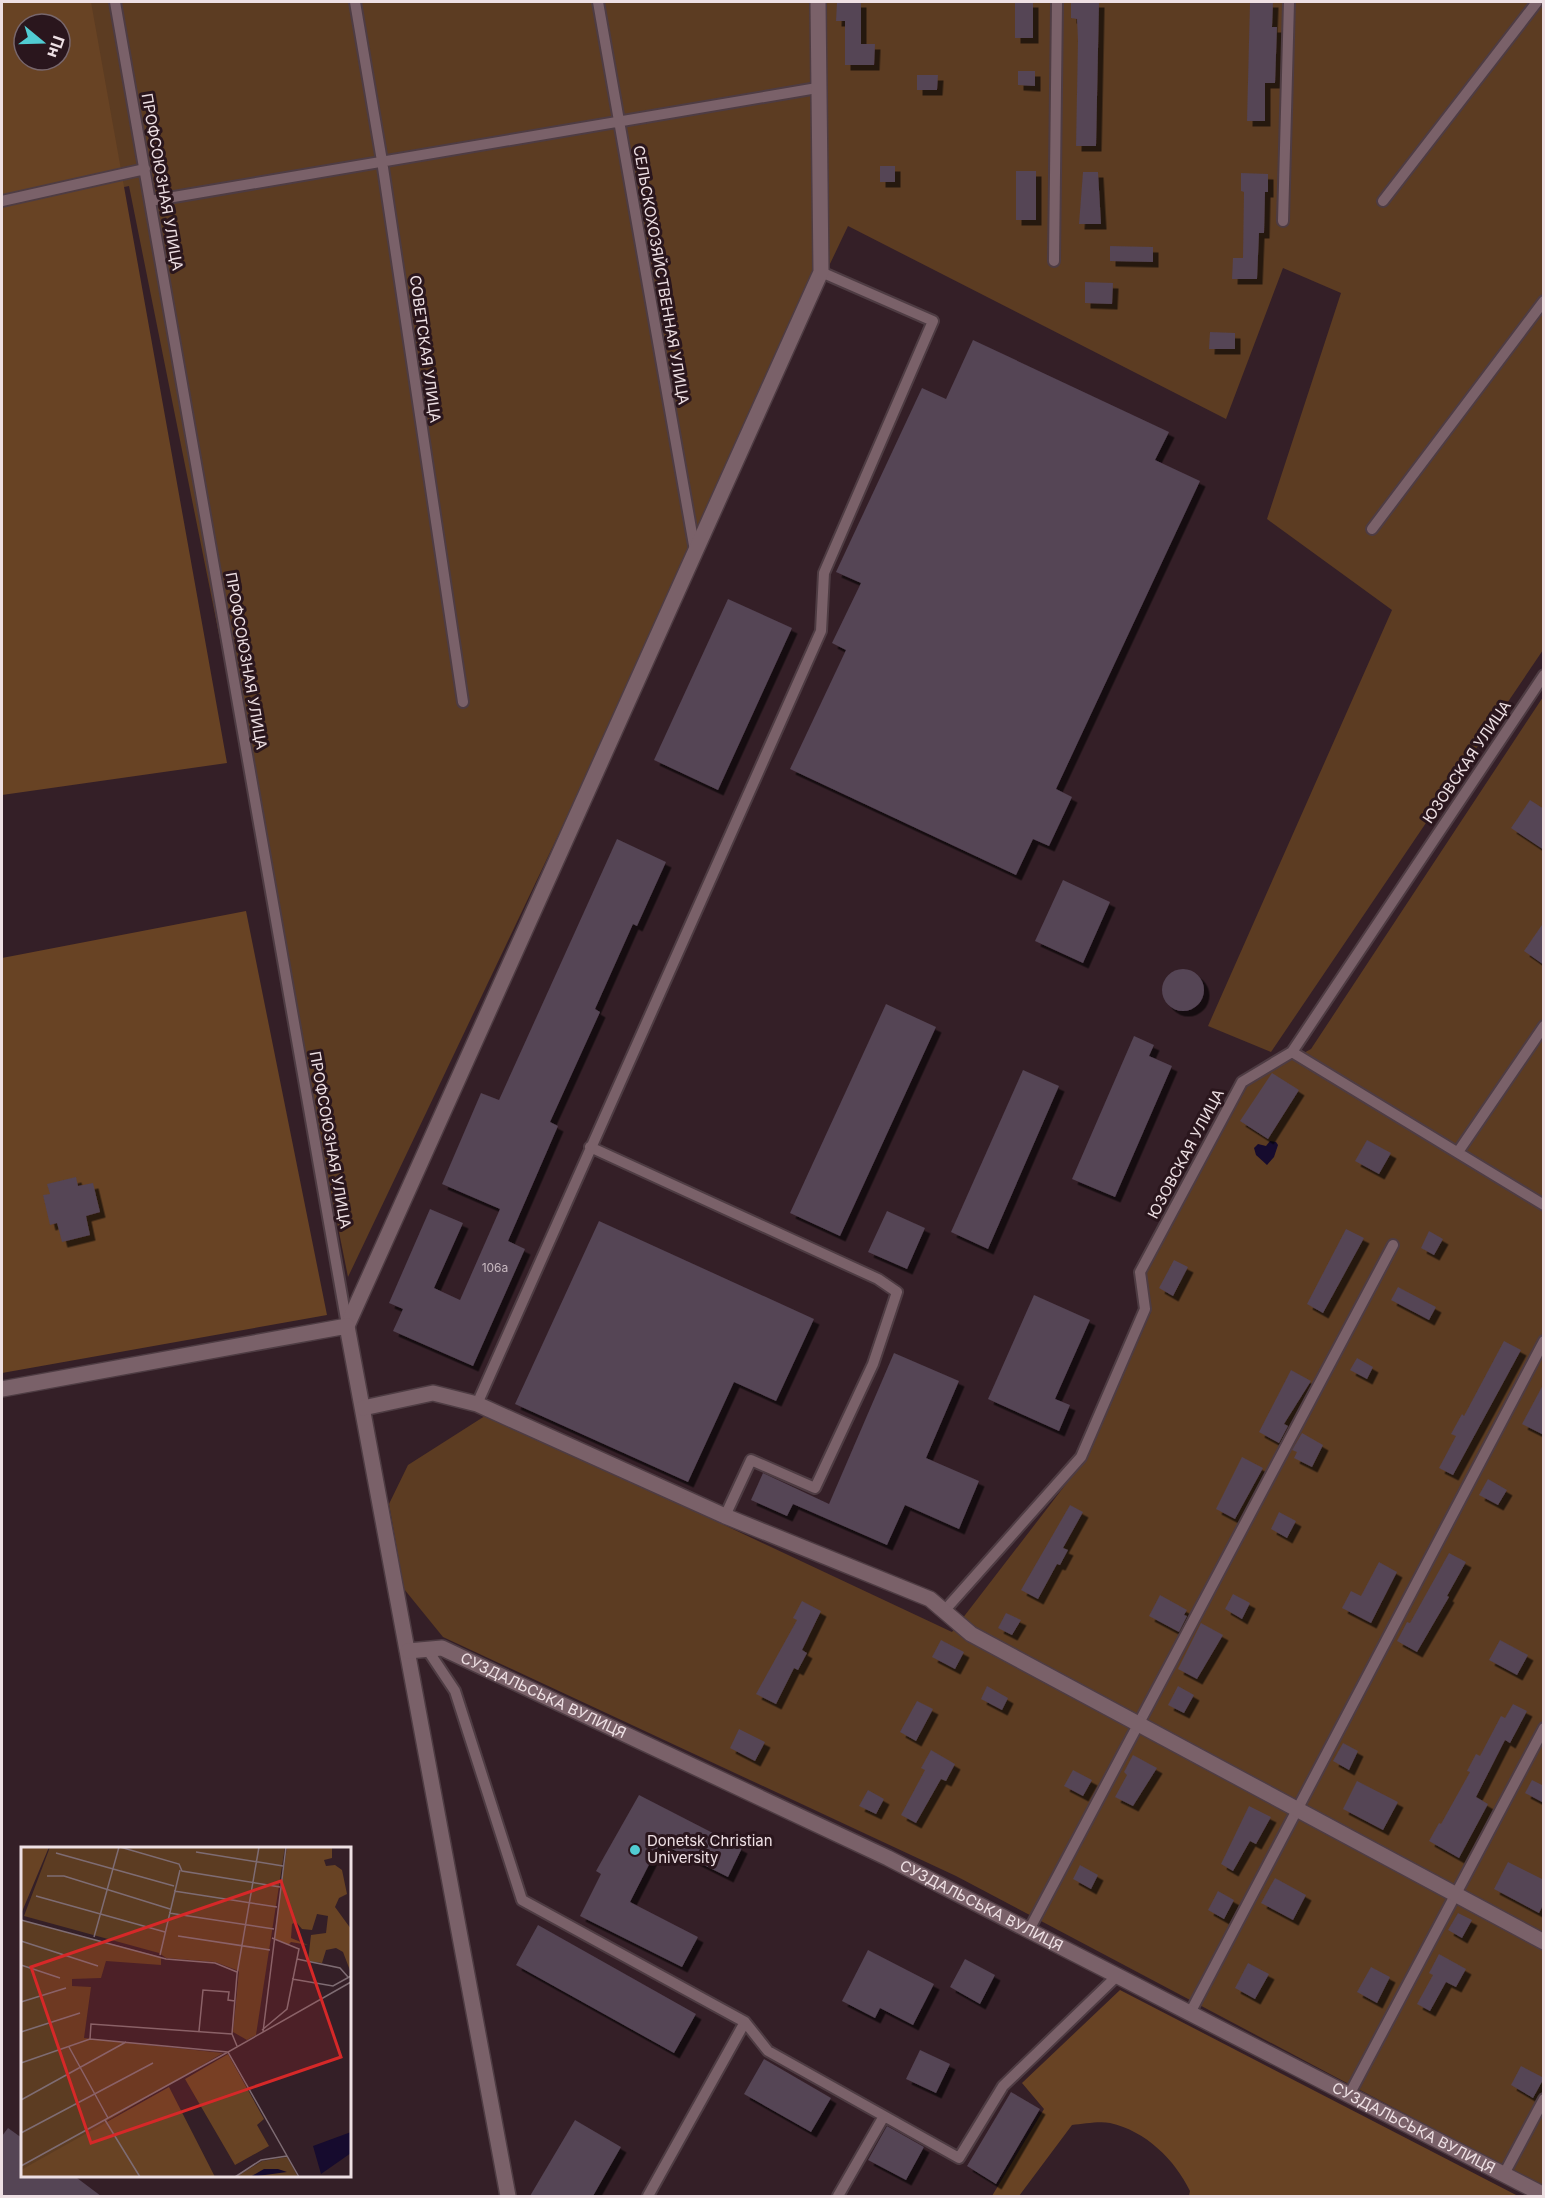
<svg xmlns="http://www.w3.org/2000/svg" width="1545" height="2198" font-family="Inter,sans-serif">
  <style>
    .green { fill: #5c3c22; fill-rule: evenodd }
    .forest { fill: #684324; fill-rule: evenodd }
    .water { fill: #160b2e }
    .building { fill: #544454; filter: url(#shadow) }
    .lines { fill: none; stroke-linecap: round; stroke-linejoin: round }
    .lane-casing { stroke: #4e3c43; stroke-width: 14 }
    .street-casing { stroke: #4e3c43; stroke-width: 18 }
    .lane { stroke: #7a6169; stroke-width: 10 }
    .street { stroke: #7a6169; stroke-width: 15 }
    .poi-dot { fill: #51ccd2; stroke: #2a161d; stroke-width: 2 }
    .labels { text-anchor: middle; stroke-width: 6; stroke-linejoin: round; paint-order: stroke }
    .number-label { font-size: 12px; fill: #c8b9c0 }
    .street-label { font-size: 15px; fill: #eee0e4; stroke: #2a161d }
    .poi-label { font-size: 15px; fill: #eee0e4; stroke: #2a161d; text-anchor: start }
    .inset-road { fill: none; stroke: #7e6c73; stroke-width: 1.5 }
    .view { fill: #d62828; fill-opacity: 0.15; stroke: #d62828; stroke-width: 3 }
    .inset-edge { fill: none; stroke: #eee0e4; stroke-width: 3 }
  </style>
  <defs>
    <filter id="shadow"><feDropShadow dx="5.5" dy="5.5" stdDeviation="0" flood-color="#0009"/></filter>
  </defs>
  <rect width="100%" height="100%" fill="#341f27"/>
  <path class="green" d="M2,2H1543V650L1271,1052L1208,1026L1392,610L1267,519L1341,293L1283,268L1226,419L848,226L348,1277L129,186L2,212ZM24,24H60V60H24Z
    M1543,697V2187L956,1876L443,1637L404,1589L389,1504L408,1465L488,1414L952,1632L1086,1458L1151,1312L1146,1273L1249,1083L1311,1049Z"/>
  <path class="forest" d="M2,2H91L227,763L2,795ZM24,24H60V60H24Z
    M246,911L327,1315L2,1373V958Z
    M1120,1990L1518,2196H1189L1190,2191C1175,2160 1146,2131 1110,2123C1099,2121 1083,2124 1072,2125L1019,2196H992L1044,2109L1022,2083Z"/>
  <path class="water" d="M1270,1141L1276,1142L1278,1145L1274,1157L1267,1165L1256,1155L1254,1148L1258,1144L1266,1146Z"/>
  <path class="building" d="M837,2H861V44H875L874,65H845V21H836Z
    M1015,2H1033V38H1015Z
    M1071,2H1099L1096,146H1076L1078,40L1077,19L1071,18Z
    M1250,2H1273L1272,27H1277L1275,83H1265V121H1247Z
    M1018,71H1035V86L1018,85Z
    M917,75H938L937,90H917Z
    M880,166H895V182H880Z
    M1016,171H1036V220H1016Z
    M1083,172H1098L1101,224H1079Z
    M1241,173L1268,174V192H1265L1264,233H1259L1257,279H1232L1233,258H1243L1244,192L1241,191Z
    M1110,246L1153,247V262L1110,261Z
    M1085,282L1113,283L1112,304L1085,303Z
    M1210,332L1235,333V349H1209Z
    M973,340L1169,432L1155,460L1200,481L1056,789L1072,797L1049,846L1033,839L1016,875L790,769L846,650L832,643L861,583L836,572L922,388L946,399Z
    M728,599L792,628L718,790L654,760Z
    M1530,800L1544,809V850L1511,828Z
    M617,839L666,862L637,926L633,924L595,1009L600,1012L550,1122L558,1126L508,1241L525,1249L473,1366L393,1331L403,1309L389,1303L430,1209L463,1223L434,1288L460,1300L500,1209L442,1184L481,1093L499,1100Z
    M1063,880L1110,902L1083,963L1035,941Z
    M1544,922V965L1524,951Z
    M1162 990a21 21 0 1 1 42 0a21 21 0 1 1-42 0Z
    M886,1004L936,1027L840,1236L790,1213Z
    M1134,1036L1154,1045L1149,1056L1172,1066L1115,1197L1072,1179Z
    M1023,1070L1059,1086L988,1249L951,1232Z
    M1272,1073L1299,1090L1268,1139L1240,1121Z
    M1367,1140L1391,1153L1379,1174L1355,1161Z
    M76,1177L78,1186L93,1183L100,1212L86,1216L90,1235L62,1242L57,1223L50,1225L43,1195L50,1194L47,1184Z
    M887,1211L925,1228L907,1269L868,1252Z
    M599,1221L814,1319L776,1401L734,1382L688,1482L515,1404Z
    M1346,1229L1364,1238L1323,1313L1307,1304Z
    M1429,1231L1443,1239L1434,1255L1421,1248Z
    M1174,1260L1188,1267L1173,1296L1159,1288Z
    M1398,1287L1436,1307L1429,1320L1391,1300Z
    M1034,1295L1090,1320L1055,1399L1070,1405L1059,1431L988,1399Z
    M1504,1341L1521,1350L1453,1475L1439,1468L1456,1436L1451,1434L1462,1414L1464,1416Z
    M894,1353L959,1381L926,1458L979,1481L959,1529L905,1505L887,1545L793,1504L787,1516L751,1500L763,1473L829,1504Z
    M1357,1358L1373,1367L1367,1379L1350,1370Z
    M1291,1370L1311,1381L1284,1424L1288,1426L1279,1443L1259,1432Z
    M1544,1383V1435L1522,1424Z
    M1302,1433L1323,1445L1312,1467L1294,1458L1297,1452L1292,1450Z
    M1242,1457L1263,1468L1235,1519L1216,1509Z
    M1488,1479L1507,1490L1498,1505L1479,1495Z
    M1070,1505L1083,1512L1063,1548L1068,1550L1060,1565L1057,1564L1038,1599L1021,1590Z
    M1279,1512L1296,1521L1287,1538L1271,1529Z
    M1449,1553L1466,1562L1447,1596L1449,1597L1417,1652L1397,1641L1407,1622L1410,1623Z
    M1379,1562L1397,1572L1371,1623L1342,1608L1351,1591L1361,1596Z
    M1233,1594L1250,1603L1242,1619L1225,1609Z
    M1160,1595L1187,1610L1184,1615L1187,1616L1179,1632L1149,1616Z
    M802,1601L821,1611L802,1650L807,1653L798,1670L794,1668L776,1704L756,1694L797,1620L793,1618Z
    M1006,1613L1021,1620L1012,1635L998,1628Z
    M1201,1623L1223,1635L1197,1679L1178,1669Z
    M941,1640L964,1652L955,1669L932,1657Z
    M1500,1640L1528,1655L1517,1675L1489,1660Z
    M987,1686L1008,1698L1002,1710L981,1699Z
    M1178,1686L1194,1695L1184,1713L1168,1705Z
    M917,1701L933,1709L916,1741L900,1732Z
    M1513,1704L1527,1711L1510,1743L1505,1740L1476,1797L1488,1804L1459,1858L1429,1841L1439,1823L1441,1824L1470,1772L1467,1771L1476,1754L1480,1756L1501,1716L1505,1718Z
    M739,1729L765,1742L755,1761L730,1748Z
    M1343,1743L1358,1751L1349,1770L1333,1761Z
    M931,1750L955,1764L946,1781L941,1779L916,1823L901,1815L925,1770L921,1768Z
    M1133,1755L1157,1768L1133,1806L1115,1797L1127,1775L1124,1772Z
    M1073,1770L1092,1780L1083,1796L1064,1786Z
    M1532,1780L1544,1786V1803L1525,1793Z
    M1357,1781L1398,1802L1383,1830L1343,1809Z
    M868,1790L884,1799L876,1814L859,1806Z
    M639,1795L742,1848L728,1877L660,1843L630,1902L698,1937L682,1967L580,1916L601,1874L596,1871Z
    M1249,1806L1271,1817L1256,1844L1250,1841L1233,1871L1221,1864Z
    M1508,1862L1544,1880V1903L1539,1913L1494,1889Z
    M1080,1865L1098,1875L1091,1889L1073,1879Z
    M1275,1878L1306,1895L1293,1920L1261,1903Z
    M1218,1891L1234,1900L1224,1919L1208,1910Z
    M1458,1913L1472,1920L1462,1938L1448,1930Z
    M538,1925L696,2014L674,2053L516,1965Z
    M868,1950L934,1984L913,2025L880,2008L875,2018L842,2001Z
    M1439,1954L1466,1969L1456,1987L1446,1982L1430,2011L1417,2004L1433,1975L1429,1973Z
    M965,1959L995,1975L980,2004L950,1987Z
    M1248,1963L1269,1974L1255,1999L1235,1988Z
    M1371,1967L1390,1977L1377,2003L1357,1992Z
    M920,2050L950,2064L936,2093L906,2079Z
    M764,2059L831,2098L811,2132L744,2094Z
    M1521,2066L1544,2078L1533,2098L1511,2085Z
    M1011,2092L1040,2109L996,2184L967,2166Z
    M575,2120L621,2147L593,2196H530Z
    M887,2126L924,2147L906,2180L868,2160Z
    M8,2128L22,2138V2175H73L101,2196H2V2136Z"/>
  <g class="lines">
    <defs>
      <path id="lane" d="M115,2L347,1325
        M355,2L382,161L463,702
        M598,2L695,551
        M2,201L145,169
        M150,201L817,88
        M1383,201L1537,2
        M1283,221L1289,2
        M1054,261L1057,2
        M1372,529L1544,301
        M1292,1052L1544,1205
        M590,1147L878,1279L897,1292L873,1364L815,1488L751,1460L725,1516
        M1458,1152L1544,1026
        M477,1404L821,631L824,573L933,321L821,272
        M945,1610L1081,1457L1145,1309L1140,1272L1242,1082L1292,1052L1544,675
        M427,1649L455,1691L522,1900L745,2022L768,2051L959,2158L1003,2086L1118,1975
        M1029,1930L1393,1245
        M1190,2013L1544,1341
        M1349,2095L1544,1728
        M1504,2174L1544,2099
        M648,2196L745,2022
        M838,2196L884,2116"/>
      <g id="street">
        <path d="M347,1326L821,272L818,2"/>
        <path d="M2,1389L347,1326L508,2196"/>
        <path d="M363,1408L433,1393L477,1404L725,1516L930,1599L971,1634L1544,1942"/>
        <path id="s1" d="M408,1651L442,1648L888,1858L1544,2195"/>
      </g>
    </defs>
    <use href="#lane" class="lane-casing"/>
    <use href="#street" class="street-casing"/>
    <use href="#lane" class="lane"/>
    <use href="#street" class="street"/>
  </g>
  <circle class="poi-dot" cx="635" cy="1850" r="6"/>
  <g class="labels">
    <g class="number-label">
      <text x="495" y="1272">106а</text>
    </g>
    <g class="street-label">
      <text transform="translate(162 182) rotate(80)" y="5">ПРОФСОЮЗНАЯ УЛИЦА</text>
      <text transform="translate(661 275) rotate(80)" y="5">СЕЛЬСКОХОЗЯЙСТВЕННАЯ УЛИЦА</text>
      <text transform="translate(425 349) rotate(82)" y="5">СОВЕТСКАЯ УЛИЦА</text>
      <text transform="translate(246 661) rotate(80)" y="5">ПРОФСОЮЗНАЯ УЛИЦА</text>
      <text transform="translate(1467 762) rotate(-56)" y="5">ЮЗОВСКАЯ УЛИЦА</text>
      <text transform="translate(330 1140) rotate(80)" y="5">ПРОФСОЮЗНАЯ УЛИЦА</text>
      <text transform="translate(1186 1154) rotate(-62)" y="5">ЮЗОВСКАЯ УЛИЦА</text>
      <text dy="5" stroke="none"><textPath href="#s1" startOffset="146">СУЗДАЛЬСЬКА ВУЛИЦЯ</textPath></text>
      <text dy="5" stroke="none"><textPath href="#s1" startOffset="632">СУЗДАЛЬСЬКА ВУЛИЦЯ</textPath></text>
      <text dy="5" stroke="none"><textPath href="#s1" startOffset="1118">СУЗДАЛЬСЬКА ВУЛИЦЯ</textPath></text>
    </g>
    <g class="poi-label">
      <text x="647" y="1846">Donetsk Christian<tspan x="647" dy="17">University</tspan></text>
    </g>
  </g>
  <g transform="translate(21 1847)">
    <rect width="330" height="330" fill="#341f27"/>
    <path d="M29,0H264L235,188L226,193L212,185L218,124L194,115L145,111L138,106L3,69ZM0,73L140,110V118L85,114L80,131L51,132V139L70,140L63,191L202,206L86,274L119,330H0ZM266,310L277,330H215L241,314Z" fill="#5c3c22"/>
    <path d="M0,0H28L0,67ZM266,0H311V11L303,13L305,19L314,18L321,23L326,47L318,51L314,60L330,82V126L322,105L315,101L305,103L301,116L287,114L290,88L305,86L307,69L296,67L291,83L281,82L275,75L271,77L270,91L287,98L270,95L267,98L253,91ZM207,207L243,272L236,278L248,299L214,318L164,232ZM148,240L194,330H0V323Z" fill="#684324"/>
    <path d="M330,285V306L300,327L292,299ZM243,322H257L266,325L229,330Z" fill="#160b2e"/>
    <path class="inset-road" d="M99,0L158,17L161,24L259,40M175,5L262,19M35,6L153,39M26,29H43L149,62M153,44L256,60M15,49L144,85M148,66L253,82M0,73L145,112L194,116L216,125M157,89L249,103M73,90L98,0M0,94L77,119M139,108L159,23M276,112L319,121L327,130M0,118L39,131M271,132L312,139L330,129M0,155L45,141M241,183L266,162L278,102L251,91M178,184L182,143L208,145L207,153L214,154M0,185L59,166M242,185L265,0M69,192L70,177L211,187M216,199L211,187L216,127L238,0M48,200L87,271M0,216L69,192L207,205M0,253L105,195M84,273L119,330M0,286L132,216M0,319L207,205M214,330L240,313L266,309M278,330L207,205L330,135"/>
    <path class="view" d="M260,34L320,210L70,296L10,120Z"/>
    <rect width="330" height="330" class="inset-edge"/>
  </g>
  <rect width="1545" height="2198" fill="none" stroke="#eee0e4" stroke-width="6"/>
  <g transform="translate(42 42) rotate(109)"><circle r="28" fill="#2a161d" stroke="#78676d" stroke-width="1.5"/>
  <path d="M0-4.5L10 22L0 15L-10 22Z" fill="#51ccd2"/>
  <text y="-9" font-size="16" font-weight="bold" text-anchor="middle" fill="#eee0e4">Пн</text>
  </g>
</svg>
